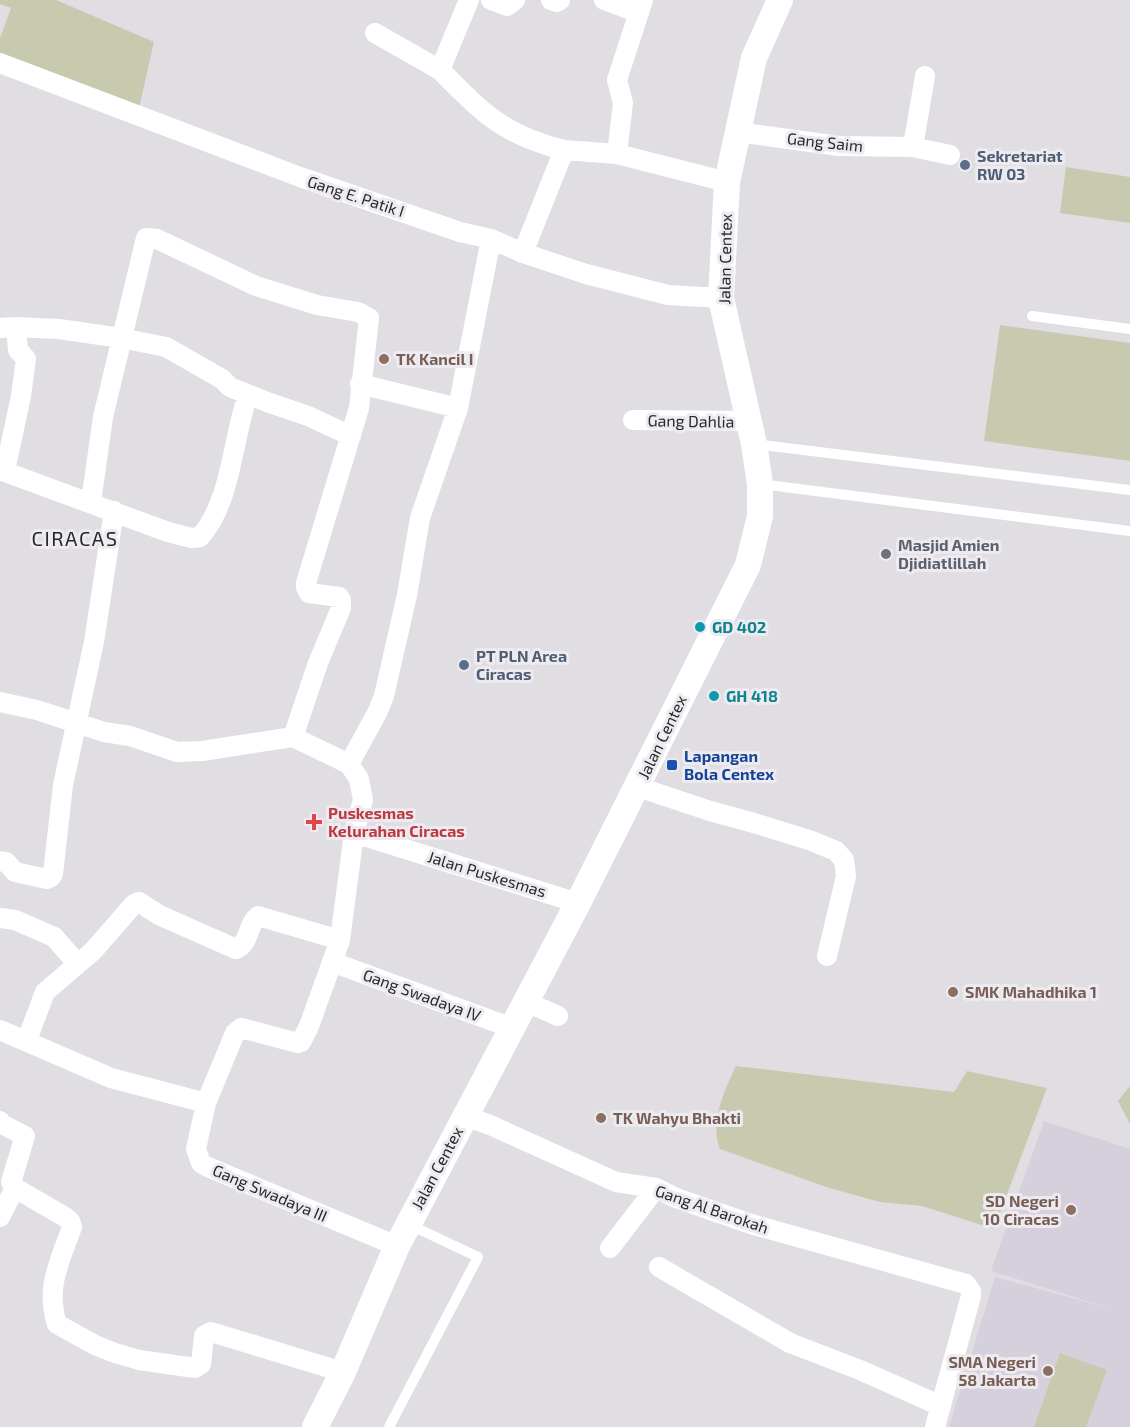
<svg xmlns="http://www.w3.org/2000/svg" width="1130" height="1427" font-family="'Exo 2',sans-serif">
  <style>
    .built { fill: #d5d0dc }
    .green { fill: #c8cab0 }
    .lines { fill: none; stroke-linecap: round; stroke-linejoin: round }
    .service { stroke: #fff; stroke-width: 10 }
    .minor { stroke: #fff; stroke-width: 20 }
    .tertiary { stroke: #fff; stroke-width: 26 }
    .service-dot { fill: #5c6f8a; stroke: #edebf0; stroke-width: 2 }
    .education-dot { fill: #8d6e63; stroke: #edebf0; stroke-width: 2 }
    .worship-dot { fill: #6b7280; stroke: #edebf0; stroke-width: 2 }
    .culture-dot { fill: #0f9aa8; stroke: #edebf0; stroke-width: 2 }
    .transit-dot { fill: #1a4fb4; stroke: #edebf0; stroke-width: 2 }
    .health-dot { fill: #e0444e; stroke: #edebf0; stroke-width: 2 }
    .labels { text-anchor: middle; stroke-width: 6; stroke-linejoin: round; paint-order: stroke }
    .street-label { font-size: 16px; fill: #29282a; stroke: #edebf0 }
    .service-label { font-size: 16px; font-weight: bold; fill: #4e5e75; stroke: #edebf0; text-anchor: start }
    .education-label { font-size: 16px; font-weight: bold; fill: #785e54; stroke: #edebf0; text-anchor: start }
    .worship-label { font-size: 16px; font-weight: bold; fill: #5b616d; stroke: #edebf0; text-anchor: start }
    .culture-label { font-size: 16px; font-weight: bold; fill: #0d838f; stroke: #edebf0; text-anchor: start }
    .transit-label { font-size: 16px; font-weight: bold; fill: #164399; stroke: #edebf0; text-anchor: start }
    .health-label { font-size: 16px; font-weight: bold; fill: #be3a42; stroke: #edebf0; text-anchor: start }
    .quarter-label { font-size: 20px; letter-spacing: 1.5px; fill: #29282a; stroke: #edebf0 }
  </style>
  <rect width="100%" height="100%" fill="#e0dee3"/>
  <path class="built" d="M1044,1121L1130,1149V1427H949L995,1277L1109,1308L991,1271Z"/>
  <path class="green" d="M0,0H56L154,42L139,108L0,56V38L11,8L0,4Z
    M1066,167L1130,177V223L1060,213Z
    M1000,325L1130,343V461L984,441Z
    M736,1066L954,1092L967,1071L1047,1088L994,1229L922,1206L880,1202L826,1187L720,1149C709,1123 725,1089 736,1066Z
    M1130,1086V1124L1118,1101Z
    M1060,1353L1107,1370L1086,1427H1034Z"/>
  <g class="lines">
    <path class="service" d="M1032,316L1130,329
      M754,444L1130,490
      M760,484L1130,531
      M389,1427L478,1257L408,1224"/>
    <path class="minor" d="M469,0L440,70C483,113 503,135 564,150L523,253
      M491,0L507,6L515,0
      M551,0L557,2L560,0
      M604,0L639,13
      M375,33L440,70
      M0,63L300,177L460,232L491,239L523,253L586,274L668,295L721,298
      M737,132L839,146L913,147L950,155
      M913,147L925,76
      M564,150L617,154L727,182
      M617,154L623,103L617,80L643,0
      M0,328L16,327L59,329L121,338L166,347L222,379L230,387L267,402L308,416L351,436
      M360,384L458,408
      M633,420L748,421
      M0,470L168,532L191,538L200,537C232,501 232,439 248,395
      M5,471L21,396L26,359L18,350L16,327
      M91,502L103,417L146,238L157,239L256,286L317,305L358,312L369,318L359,408L306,583V587L309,593L339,597L341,600V608L318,663L293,737
      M0,702L37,710L104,732L130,736L177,752L202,751L293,737
      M293,737L349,764L359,779L363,800L354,833L340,940L309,1026L301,1042L298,1043L241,1028L235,1033L206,1103L196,1149L201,1163L208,1167L397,1246
      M349,764L377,713L384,696L407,595L420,518L458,408L491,239
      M638,787L710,811L754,823L812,841L836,851L844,860L846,876L827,956
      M354,833L578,903
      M0,861L6,862L15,872L47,879L51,877L53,874L63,785L94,642L114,511
      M0,918L15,920L54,937L77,963
      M332,962L512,1028
      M526,1002L558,1016
      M0,1030L111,1078L206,1103
      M27,1040L45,992L93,951L134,904L139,902L159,915L236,949C250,944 247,924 258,916L340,940
      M465,1116L490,1125L616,1182L656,1188L676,1198L751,1224L966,1284L971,1291V1296L935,1427
      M0,1121L2,1124L25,1136L11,1182L15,1188L65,1217L70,1221L72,1227C60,1261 45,1288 57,1324L95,1345L115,1353L139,1360L195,1368L201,1364L204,1336L211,1332L343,1372
      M0,1217L15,1188
      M610,1248L656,1188
      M659,1267L790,1343L860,1370L941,1406"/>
    <path class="tertiary" d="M315,1427L343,1372L397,1246L578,903L748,565L760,516V484L754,444L721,298L727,182L754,58L780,0"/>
  </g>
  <g class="service-dot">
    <circle cx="965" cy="165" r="6"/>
    <circle cx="464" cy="665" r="6"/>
  </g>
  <g class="education-dot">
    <circle cx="384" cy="359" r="6"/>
    <circle cx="953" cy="992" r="6"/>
    <circle cx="601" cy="1118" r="6"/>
    <circle cx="1071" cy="1210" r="6"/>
    <circle cx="1048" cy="1371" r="6"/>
  </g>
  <circle class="worship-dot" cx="886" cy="554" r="6"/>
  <g class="culture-dot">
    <circle cx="700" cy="627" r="6"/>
    <circle cx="714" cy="696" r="6"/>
  </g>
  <rect class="transit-dot" x="666" y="759" width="12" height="12" rx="3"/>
  <path class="health-dot" d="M311 813h6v6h6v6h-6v6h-6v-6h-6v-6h6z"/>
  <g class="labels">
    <g class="street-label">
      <text transform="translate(825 142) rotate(6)" y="6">Gang Saim</text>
      <text transform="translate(356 196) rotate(18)" y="6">Gang E. Patik I</text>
      <text transform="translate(725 259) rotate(-89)" y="6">Jalan Centex</text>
      <text transform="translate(691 421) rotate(1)" y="6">Gang Dahlia</text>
      <text transform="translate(662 737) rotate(-64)" y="6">Jalan Centex</text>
      <text transform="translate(487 874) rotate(17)" y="6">Jalan Puskesmas</text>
      <text transform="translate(422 995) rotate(20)" y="6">Gang Swadaya IV</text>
      <text transform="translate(437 1168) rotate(-62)" y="6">Jalan Centex</text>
      <text transform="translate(270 1193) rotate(23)" y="6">Gang Swadaya III</text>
      <text transform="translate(712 1209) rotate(19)" y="6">Gang Al Barokah</text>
    </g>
    <g class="service-label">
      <text x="977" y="162">Sekretariat<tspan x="977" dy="18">RW 03</tspan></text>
      <text x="476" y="662">PT PLN Area<tspan x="476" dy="18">Ciracas</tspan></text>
    </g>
    <g class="education-label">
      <text x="396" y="365">TK Kancil I</text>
      <text x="965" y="998">SMK Mahadhika 1</text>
      <text x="613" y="1124">TK Wahyu Bhakti</text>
      <text x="1059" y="1207" text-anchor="end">SD Negeri<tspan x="1059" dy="18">10 Ciracas</tspan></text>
      <text x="1036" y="1368" text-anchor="end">SMA Negeri<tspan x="1036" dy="18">58 Jakarta</tspan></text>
    </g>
    <g class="worship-label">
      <text x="898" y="551">Masjid Amien<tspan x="898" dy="18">Djidiatlillah</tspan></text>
    </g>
    <g class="culture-label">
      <text x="712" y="633">GD 402</text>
      <text x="726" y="702">GH 418</text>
    </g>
    <g class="transit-label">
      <text x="684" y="762">Lapangan<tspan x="684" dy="18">Bola Centex</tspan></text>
    </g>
    <g class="health-label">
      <text x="328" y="819">Puskesmas<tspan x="328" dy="18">Kelurahan Ciracas</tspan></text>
    </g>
    <g class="quarter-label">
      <text x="75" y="546">CIRACAS</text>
    </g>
  </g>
</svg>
